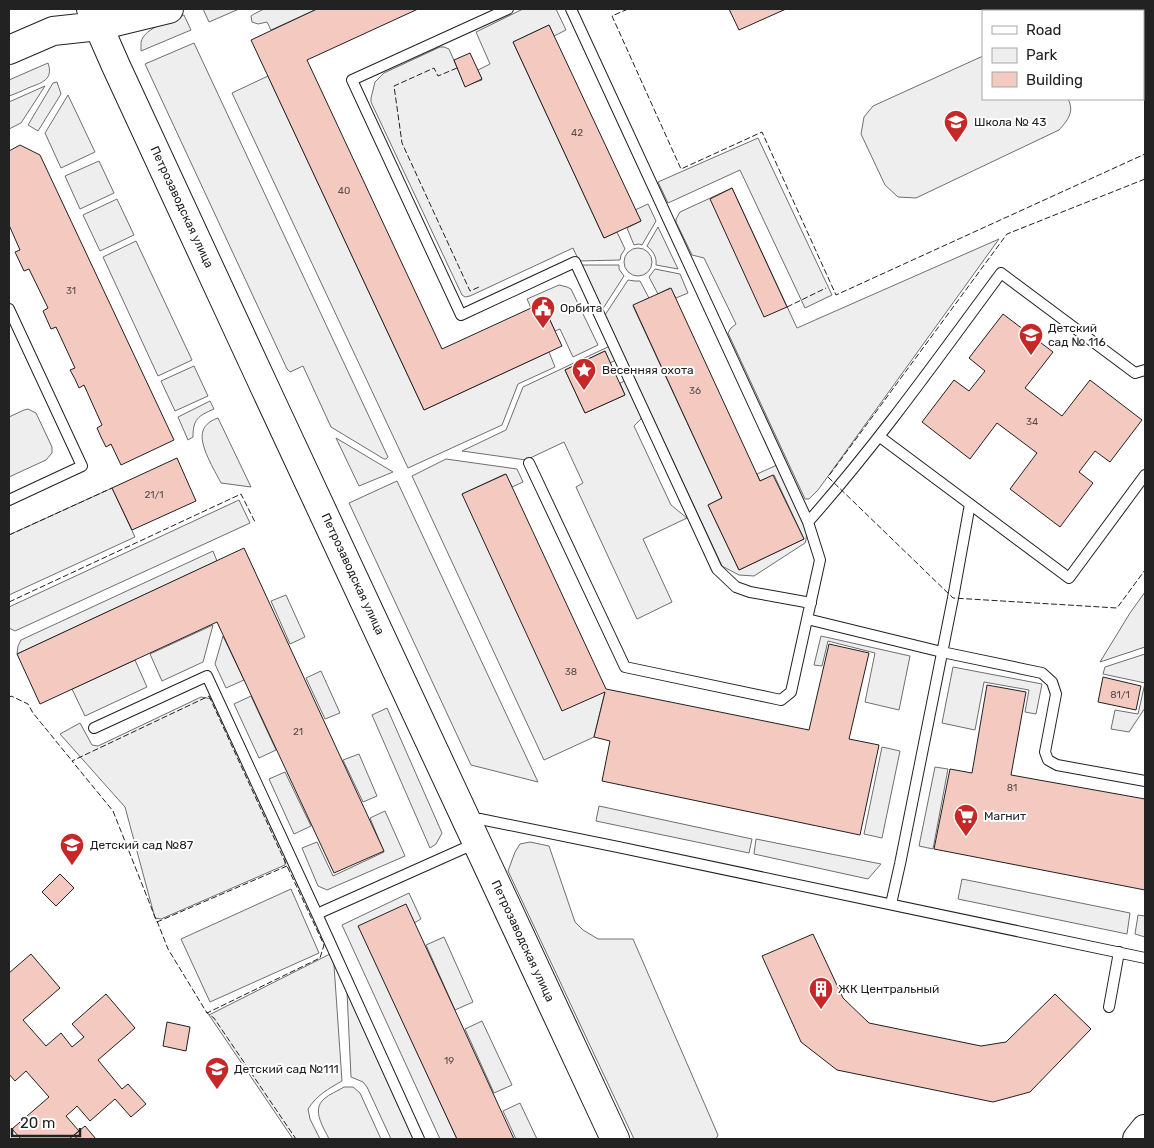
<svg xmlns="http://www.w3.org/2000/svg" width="1154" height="1148" font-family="Rubik,sans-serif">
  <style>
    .green { fill: #eee; stroke: #6f6f6f }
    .parking { fill: #ededed; stroke: #6f6f6f }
    .building { fill: #f3c9c0; stroke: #222 }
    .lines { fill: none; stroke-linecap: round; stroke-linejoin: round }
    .lane-casing { stroke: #222; stroke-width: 12 }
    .secondary-casing { stroke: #222; stroke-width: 30 }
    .lane { stroke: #fff; stroke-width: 10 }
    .secondary { stroke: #fff; stroke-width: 28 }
    .fence { stroke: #222; stroke-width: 1; stroke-dasharray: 6 2.5; stroke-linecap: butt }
    .labels { text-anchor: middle; stroke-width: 4; stroke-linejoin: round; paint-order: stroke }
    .number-label { font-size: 10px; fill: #564c4a }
    .poi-label { font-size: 12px; fill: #222; stroke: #fff; text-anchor: start }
    .street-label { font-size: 12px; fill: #222; stroke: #fff }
  </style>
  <rect width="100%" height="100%" fill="#fff"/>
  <path class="green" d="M203,9H239L209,22Z
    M264,9H317L271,30L267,22L258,24L252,22L251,16L254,14Z
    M523,9H556L566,30L554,36L549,25L513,42L604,238L617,232L625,249L621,255L620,260L579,261L573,248L470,296L465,297L462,295L371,102V98L375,82L384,73L440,47H444L449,49L465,86L482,80L478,70L490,64L476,32Z
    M184,15L191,30L141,51C141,50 141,43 141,42C145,27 171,21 184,15Z
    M194,43L388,457L386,459H384L331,427L303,366L290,372L287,369L145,64Z
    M983,56V99H1068C1075,112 1067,121 1059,130L916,198L898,197L885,185L861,134L864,117L873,106Z
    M48,63C54,80 41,83 28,88C22,91 15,94 9,96V80Z
    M268,76L424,410L549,352L555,367L518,384L502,425L408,468L232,93Z
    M57,82L61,94L38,131L28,125L53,83Z
    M45,86L21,123L9,129V102Z
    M68,95L95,152L61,168L45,133Z
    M758,138L832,295L805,308L740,170L668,203L658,182Z
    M99,161L114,193L80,209L65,176Z
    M732,188L797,328L999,239L818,490L809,499H805L728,333L731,328L736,324L704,258L692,255L676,222V219L680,212Z
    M117,199L134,235L100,251L83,215Z
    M648,204L656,221L642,245L639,244L634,245L627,228L641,221L635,210Z
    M658,227L678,269L656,265C657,257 653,251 647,246Z
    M136,241L192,360L158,376L103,257Z
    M624 262a14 14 0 1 1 28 0a14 14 0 1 1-28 0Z
    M581,265H619V269L624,276L602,310Z
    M655,269L680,274L688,293L676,298L670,288L658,294L649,277Z
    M628,280L635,281H640L649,298L633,306L722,498L708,505L739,570L804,539L774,475L760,481L757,474L777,465L807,530L806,540L805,543L754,576L739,575L722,566L605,315Z
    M559,285L567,287L571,289L598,345L573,357L560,329L555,331L542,303L531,308L527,299Z
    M612,345L618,359L610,363L605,351L565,370L585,413L625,395L620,383L627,380L642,413L641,419L634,426L671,505L687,518L643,539L672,602L637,619L576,487L583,483L564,442L526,460L462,451L506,430L523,387Z
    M194,366L208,396L175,411L161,381Z
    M210,401L214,409C198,416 193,419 193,437L188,440L178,417Z
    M28,409L36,413L52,447V453L46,460L9,477V417L24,410Z
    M218,418L251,487L221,483C215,471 198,444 203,431C205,424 212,420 218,418Z
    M336,438L393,472L359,486Z
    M446,459L517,469L523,482L512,487L505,474L462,494L605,692L594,737L544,760L412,476Z
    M397,481L538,782L471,765L349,503Z
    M112,488L135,537L9,595V535Z
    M239,500L250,523L15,631L9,628V607Z
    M213,551L217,561L17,654L18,646L21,640Z
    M1145,592V647L1100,662L1130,613Z
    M286,595L305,637L290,644L271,601Z
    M213,625L203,662L162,681L150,654Z
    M223,636L244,680L226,688L215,664Z
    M821,636L910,656L899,710L865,702L875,653L828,641L822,666L814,665Z
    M1145,654V708L1129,732L1111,729L1115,710L1138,714L1145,683L1103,674L1105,667Z
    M135,660L147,687L85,716L72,689Z
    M953,667L1042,684L1036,714L1025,712L1029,690L984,682L975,730L942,723Z
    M321,671L340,713L325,719L306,678Z
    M251,696L276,750L259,758L234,704Z
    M201,697L212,699L285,856V865L161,919L155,918L125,807L60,734L80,723L92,745L98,746Z
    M387,708L442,833L436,844L430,848L372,715Z
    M882,747L900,751L882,838L864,834Z
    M359,754L377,796L363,802L343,760Z
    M935,767L948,769L933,849L919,846Z
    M285,772L311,826L294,834L269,779Z
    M385,811L405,856L327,890L318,886L302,848L317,842L333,876L384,852L370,818Z
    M756,839L881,864L868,879L754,854Z
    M530,842L549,846L575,922L583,930L598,939H633L718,1135L716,1139H634L508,871L515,852L520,844Z
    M962,879L1130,913L1127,934L958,899Z
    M409,893L421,919L414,923L359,926L457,1139H440L342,925Z
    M1138,915L1145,916V937L1135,934Z
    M444,937L473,1002L455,1010L426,945Z
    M330,954L334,965L342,1081C328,1089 317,1095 308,1109L310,1119L320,1139H293L209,1015Z
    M347,992L414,1139H391L367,1087L363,1082L351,1077Z
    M482,1021L512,1085L494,1093L465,1029Z
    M344,1087H353L360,1093L381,1139H329C324,1128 311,1110 324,1099C329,1094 338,1091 344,1087Z
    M520,1103L537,1139H516L503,1111Z"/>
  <path class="parking" d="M599,806L752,839L749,853L596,821Z
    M291,889L319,953L210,1002L181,939Z"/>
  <path class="building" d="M317,9H418L307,60L442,349L542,303L562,346L424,410L251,40Z
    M729,9H786L739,30Z
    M549,25L641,221L604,238L513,42Z
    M470,53L482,79L465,87L454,60Z
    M20,145L40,155L174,440L121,465L111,444L106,447L101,437L97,428L102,425L84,385L79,388L75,379L70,370L75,368L56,327L51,329L43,311L48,308L29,269L24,271L15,252L20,250L9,225V151Z
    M732,188L787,307L764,317L710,199Z
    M671,288L760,481L773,475L804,539L739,570L708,505L722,498L633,305Z
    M1003,314L1053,352L1025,388L1062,416L1090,380L1142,420L1110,462L1095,451L1079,472L1093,483L1060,527L1010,489L1037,453L997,423L970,459L922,422L954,380L969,391L985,371L969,358Z
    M605,351L625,395L585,413L565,370Z
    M177,458L196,501L132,530L112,488Z
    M506,474L606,689L809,730L829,644L869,653L849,739L879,745L860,835L602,781L610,741L594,737L605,692L562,711L462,494Z
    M244,548L384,851L334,873L217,622L40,704L17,654Z
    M1103,677L1141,686L1136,710L1098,702Z
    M987,685L1026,692L1011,775L1145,799V890L934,849L950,769L972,773Z
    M60,874L74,888L56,906L42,892Z
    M406,904L459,1019L514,1139H457L358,926Z
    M813,934L843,998L869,1023L981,1046L1006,1042L1055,994L1091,1029L1030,1092L993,1102L837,1070L801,1042L762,956Z
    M31,954L60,988L23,1020L46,1046L61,1033L72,1047L84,1037L72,1024L106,994L135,1028L98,1060L122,1089L128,1084L146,1104L131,1117L115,1099L90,1121L77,1106L74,1109L66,1116L79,1131L69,1139H21L12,1129L49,1097L26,1071L15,1081L9,1074V973Z
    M167,1022L190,1027L186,1051L163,1046Z
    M85,1126L96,1139H77L74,1135Z"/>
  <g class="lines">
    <defs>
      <path id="lane" d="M508,9L352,80L461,315L575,262L717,569L736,587L750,592L811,603
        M9,309L82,466L9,500
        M880,437L1069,578L1145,475
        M529,463L625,667L781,700L791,692L820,560L808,522L571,9
        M808,522C878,443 939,357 1001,273L1135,373L1145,370
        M807,619L942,652L1042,673L1052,682L1056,694L1045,752L1048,760L1057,765L1145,781
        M94,728L207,676L317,914L419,1139
        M470,824L480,819L618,847L1145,958
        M891,904L900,864L953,598L970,504
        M317,914L476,843
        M1109,1007L1119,952"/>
      <path id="secondary" d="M91,9L116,66L265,388L615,1139
        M9,50L53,31L99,26L169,9
        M1137,1139L1145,1129"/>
    </defs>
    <use href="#lane" class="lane-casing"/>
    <use href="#secondary" class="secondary-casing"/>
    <use href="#lane" class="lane"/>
    <use href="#secondary" class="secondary"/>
    <path class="fence" d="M628,9L612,16L681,169L762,132L836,295L1145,154
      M1134,9L1135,11
      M1143,29L1145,34
      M457,68L438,76L434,68L394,86L402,143L470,291L479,287
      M1145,179L1007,234L828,477L953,598L1117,608L1145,570
      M787,307L826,288
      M9,535L112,488
      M9,602L241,494L255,522
      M209,696L287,866L157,922L113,811L72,761Z
      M9,698L11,696L28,704L33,713L73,762
      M157,921L168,949L207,1013L214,1018L296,1139
      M206,1012L207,1013L320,958L324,945L287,866"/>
  </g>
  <defs>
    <symbol id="school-pin" viewBox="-11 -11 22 30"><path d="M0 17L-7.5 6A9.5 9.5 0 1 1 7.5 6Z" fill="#c62828" stroke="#fff"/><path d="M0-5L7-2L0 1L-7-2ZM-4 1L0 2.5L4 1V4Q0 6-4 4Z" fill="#fff"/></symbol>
    <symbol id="civic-pin" viewBox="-11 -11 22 30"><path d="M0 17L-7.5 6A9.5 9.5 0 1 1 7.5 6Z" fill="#c62828" stroke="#fff"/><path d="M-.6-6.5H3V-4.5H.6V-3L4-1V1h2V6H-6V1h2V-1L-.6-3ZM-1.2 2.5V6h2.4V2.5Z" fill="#fff"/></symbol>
    <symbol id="sight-pin" viewBox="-11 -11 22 30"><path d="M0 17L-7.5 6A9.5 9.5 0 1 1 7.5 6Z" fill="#c62828" stroke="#fff"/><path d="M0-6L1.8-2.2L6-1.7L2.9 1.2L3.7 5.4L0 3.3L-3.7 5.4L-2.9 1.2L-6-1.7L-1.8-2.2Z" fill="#fff"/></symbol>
    <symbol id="supermarket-pin" viewBox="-11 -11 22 30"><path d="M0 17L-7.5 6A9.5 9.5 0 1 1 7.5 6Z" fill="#c62828" stroke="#fff"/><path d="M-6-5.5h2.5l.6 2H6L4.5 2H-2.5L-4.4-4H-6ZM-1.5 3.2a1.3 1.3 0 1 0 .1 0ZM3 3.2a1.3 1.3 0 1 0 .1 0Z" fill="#fff"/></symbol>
    <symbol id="building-pin" viewBox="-11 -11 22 30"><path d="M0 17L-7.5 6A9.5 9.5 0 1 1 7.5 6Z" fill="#c62828" stroke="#fff"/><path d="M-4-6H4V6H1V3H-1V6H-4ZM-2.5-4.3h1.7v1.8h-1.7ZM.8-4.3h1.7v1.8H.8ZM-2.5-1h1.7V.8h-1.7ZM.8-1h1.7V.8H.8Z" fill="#fff"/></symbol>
  </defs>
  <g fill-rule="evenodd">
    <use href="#school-pin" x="942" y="108" width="28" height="38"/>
    <use href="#civic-pin" x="529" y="294" width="28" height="38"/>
    <use href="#school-pin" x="1017" y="321" width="28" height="38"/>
    <use href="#sight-pin" x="570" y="356" width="28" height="38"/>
    <use href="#supermarket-pin" x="952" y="802" width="28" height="38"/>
    <use href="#school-pin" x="58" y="831" width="28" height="38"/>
    <use href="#building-pin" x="807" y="975" width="28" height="38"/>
    <use href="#school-pin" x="203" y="1055" width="28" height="38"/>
  </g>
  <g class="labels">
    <g class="number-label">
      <text x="577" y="136">42</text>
      <text x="344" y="194">40</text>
      <text x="71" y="294">31</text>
      <text x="695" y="394">36</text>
      <text x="1032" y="425">34</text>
      <text x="154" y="498">21/1</text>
      <text x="571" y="675">38</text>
      <text x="1120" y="698">81/1</text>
      <text x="298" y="735">21</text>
      <text x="1012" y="791">81</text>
      <text x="449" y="1064">19</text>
    </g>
    <g class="poi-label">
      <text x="974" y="126">Школа № 43</text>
      <text x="560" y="312">Орбита</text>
      <text x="1048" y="332">Детский<tspan x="1048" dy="14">сад № 116</tspan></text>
      <text x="602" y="374">Весенняя охота</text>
      <text x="984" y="820">Магнит</text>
      <text x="90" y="849">Детский сад №87</text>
      <text x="838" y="993">ЖК Центральный</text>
      <text x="234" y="1073">Детский сад №111</text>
    </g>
    <g class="street-label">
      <text transform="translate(182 207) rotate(65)" y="4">Петрозаводская улица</text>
      <text transform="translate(353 574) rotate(65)" y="4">Петрозаводская улица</text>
      <text transform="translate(523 941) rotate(65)" y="4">Петрозаводская улица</text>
    </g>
  </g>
  <rect width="1154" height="1148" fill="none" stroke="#222222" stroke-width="20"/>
  <rect x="982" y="10" width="162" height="90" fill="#ffffff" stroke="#a7a7a7"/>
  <rect x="992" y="26" width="25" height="8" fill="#ffffff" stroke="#a7a7a7"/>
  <text x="1026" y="35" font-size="15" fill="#222222">Road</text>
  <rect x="992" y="48" width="25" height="15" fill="#eeeeee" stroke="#a7a7a7"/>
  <text x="1026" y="60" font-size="15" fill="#222222">Park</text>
  <rect x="992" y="72" width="25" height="15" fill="#f3c9c0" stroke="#a7a7a7"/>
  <text x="1026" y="85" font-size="15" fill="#222222">Building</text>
  <path d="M12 1128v8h68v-8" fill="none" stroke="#222222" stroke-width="2.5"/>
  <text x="20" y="1128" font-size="15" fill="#222222" stroke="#ffffff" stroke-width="4" paint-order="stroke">20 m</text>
</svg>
